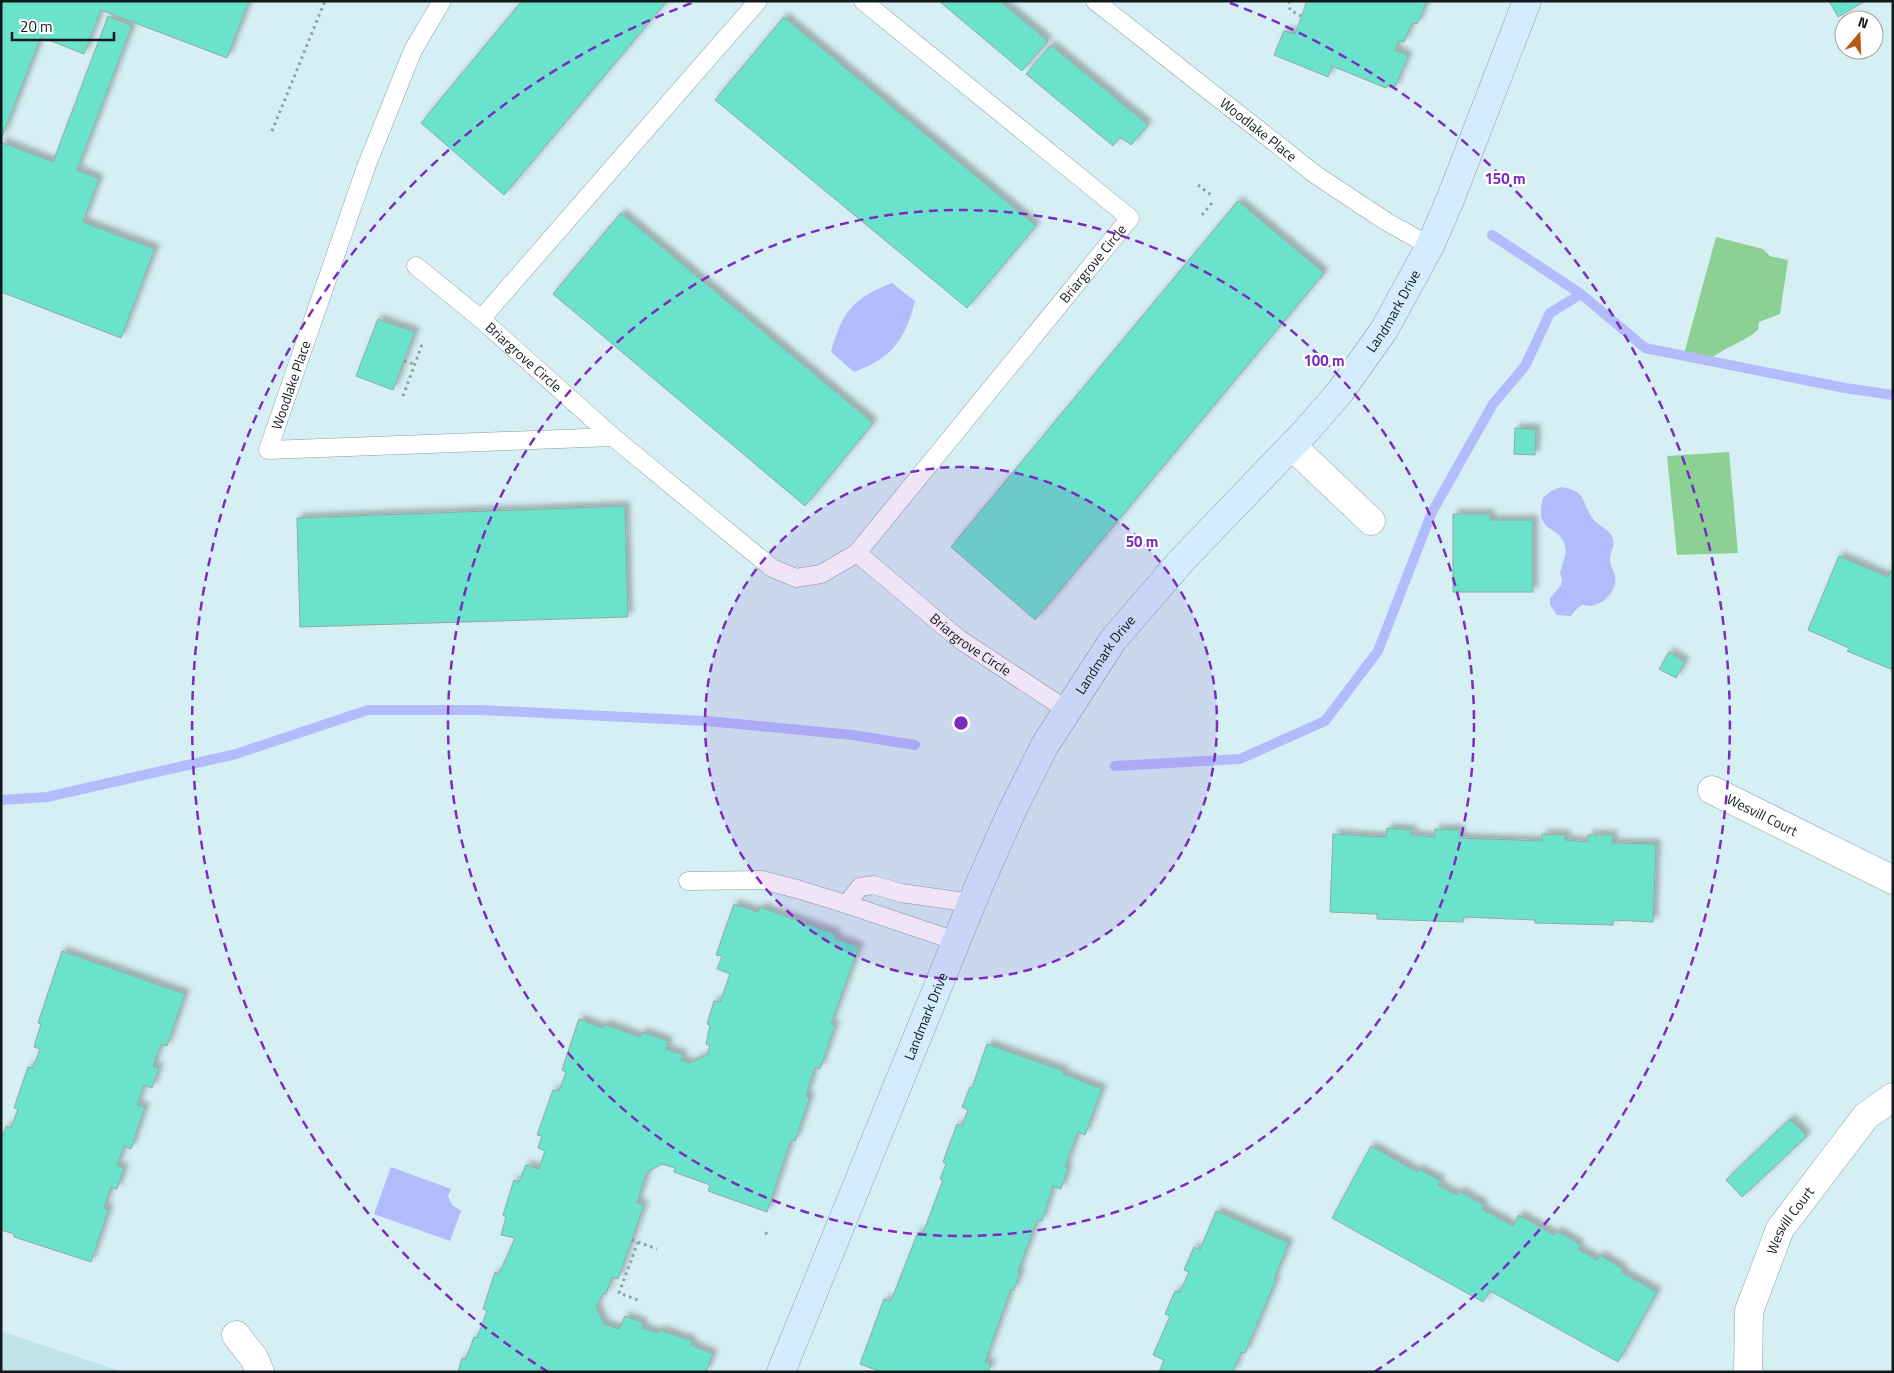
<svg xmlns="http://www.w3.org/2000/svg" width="1894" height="1373" font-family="'Titillium Web',sans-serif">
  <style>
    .built { fill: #c1e4eb }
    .green { fill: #8cd193 }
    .water { fill: #b2bcfc }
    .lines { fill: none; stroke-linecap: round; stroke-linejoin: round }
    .stream { stroke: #b2bcfc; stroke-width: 10 }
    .building { fill: #6be2cc; stroke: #92a9a3; filter: url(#shadow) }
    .lane-casing { stroke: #89a0a5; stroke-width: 19 }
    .street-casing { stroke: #89a0a5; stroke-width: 29 }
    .secondary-casing { stroke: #89a0a5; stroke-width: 29 }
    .path { stroke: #8c9fa3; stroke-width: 3; stroke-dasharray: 2.5 4; stroke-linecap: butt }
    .lane { stroke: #fff; stroke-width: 18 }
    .street { stroke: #fff; stroke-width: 28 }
    .secondary { stroke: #d5ecfe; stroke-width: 28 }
    .ring { fill: none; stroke: #7b2cbf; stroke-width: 2.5; stroke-dasharray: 9 6 }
    .labels { text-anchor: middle; stroke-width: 4.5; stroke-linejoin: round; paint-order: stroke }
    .street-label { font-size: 14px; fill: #10191b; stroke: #fff }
    .centre { fill: #7b2cbf; stroke: #fff; stroke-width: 2.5 }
    .ring-label { font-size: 15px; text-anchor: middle; font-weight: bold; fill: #7b2cbf; stroke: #fff; stroke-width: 4.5; stroke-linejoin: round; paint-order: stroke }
  </style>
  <defs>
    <filter id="shadow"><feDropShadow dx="4.5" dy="-4.5" stdDeviation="2.5" flood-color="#0004"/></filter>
  </defs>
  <rect width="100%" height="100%" fill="#d6eff4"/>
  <path class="built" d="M1,1331L123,1372H1Z"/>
  <path class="green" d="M1716,237L1763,249L1770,256L1788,260L1780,314L1759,322L1758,330C1743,343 1724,347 1709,360L1684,354Z
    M1729,452L1738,553L1677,555L1667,456Z"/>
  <path class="water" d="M892,283L915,301C905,340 892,358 854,372L831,352C842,312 853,298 892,283Z
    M1561,487C1589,491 1580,503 1594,520C1600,527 1610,529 1613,539C1615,545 1611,551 1610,558C1609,571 1621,573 1612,591C1608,599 1599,605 1590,606C1589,606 1583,605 1582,605C1578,607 1574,612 1571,616L1557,615L1550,605V598L1561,585L1562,579L1560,573L1566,552L1564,542L1559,535L1545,525L1541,517V507L1543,498L1551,491Z
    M391,1167L451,1189L448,1196L452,1205L461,1211L450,1241L374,1214Z"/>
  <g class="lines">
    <path class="stream" d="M1492,235L1581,294L1645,348L1845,388L1893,395
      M1115,766L1240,759L1325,721L1378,651L1432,512L1493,404L1525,366L1550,313L1581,294
      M1,800L47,797L236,754L368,710H481L707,721L852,735L915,745"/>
  </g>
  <path class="building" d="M1,1H249L227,58L101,10L84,54L41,37L1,140Z
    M522,1H667L504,195L421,123Z
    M939,1H1000L1048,41L1022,71Z
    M1307,1H1427L1417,24L1412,23L1404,42L1399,40L1395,50L1408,56L1394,89L1387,86L1386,88L1332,66L1328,77L1274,55L1284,31L1295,34Z
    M1829,1H1865L1838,17Z
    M108,16L132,26L77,170L99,179L83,222L155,249L121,338L1,292V142L53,162Z
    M784,17L1036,226L967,308L715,100Z
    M1051,45L1148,125L1131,145L1120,137L1113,146L1026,74Z
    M1238,201L1324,273L1035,620L951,547Z
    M621,213L873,423L805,506L553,294Z
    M378,319L415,332L393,390L356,376Z
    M1515,428L1536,429L1535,455L1514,454Z
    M625,506L628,617L300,627L297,518Z
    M1453,514H1490V520H1533V592H1453Z
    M1839,556L1888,577L1890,571L1893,572V670L1847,651L1849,648L1808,630Z
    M1669,652L1685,662L1676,678L1659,669Z
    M1387,828L1412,830L1411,835L1435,837V829L1460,830V838L1542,841V834L1566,835L1565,840L1588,842V835H1613L1612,843L1656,844L1653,922L1613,920V925L1535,923V920L1464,917L1463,922L1377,919V914L1330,912L1333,834L1386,837Z
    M734,904L758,912L760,907L836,934L835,938L859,947L831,1024L835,1026L820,1069L815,1067L806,1096L810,1097L795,1141L791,1140L767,1212L708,1191L710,1185L674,1172L675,1168L662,1164L647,1172L637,1203L644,1205L618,1279L612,1277L606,1294L603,1293L596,1307L604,1324L619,1329L625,1316L643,1323L642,1328L658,1333L660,1330L692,1341L691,1345L713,1354L706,1372H458L462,1358L466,1359L474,1337L477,1338L487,1311L483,1309L495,1272L499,1274L515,1238L501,1235L506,1217L503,1215L514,1180L519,1182L526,1165L539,1169L545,1151L538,1148L542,1136L537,1135L553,1090L559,1091L566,1072L562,1070L579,1019L603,1028L604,1024L640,1037L642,1032L668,1041L666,1049L683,1055L681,1060L690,1063L707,1055L710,1046L706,1044L710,1025L707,1024L714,1001L720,1002L730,974L717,969L722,956L716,955Z
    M62,951L185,994L167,1046L161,1044L153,1066L159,1068L152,1088L144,1085L137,1105L145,1107L131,1149L124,1146L117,1166L124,1168L117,1189L111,1187L104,1208L109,1209L91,1262L14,1237V1234L1,1230V1140L6,1126L11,1128L18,1109L14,1108L28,1067L33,1068L40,1049L34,1047L41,1024L38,1023Z
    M987,1044L1064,1071L1063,1074L1102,1089L1085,1135L1078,1132L1065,1167L1068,1168L1061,1189L1053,1186L1042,1221L1037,1220L1018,1272L1020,1273L1014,1290L1011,1289L985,1362L991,1364L988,1372H881L860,1364L884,1299L891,1301L918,1232L923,1233L943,1180L940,1179L946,1164L943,1162L957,1124L962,1126L968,1110L962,1107L970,1087L972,1088Z
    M1790,1119L1807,1136L1742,1197L1726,1180Z
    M1371,1146L1417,1172L1419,1169L1441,1181L1438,1185L1457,1195L1459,1191L1484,1205L1482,1209L1513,1226L1519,1215L1554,1235L1557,1231L1580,1245L1578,1249L1597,1260L1600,1255L1623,1269L1621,1272L1657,1292L1618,1362L1490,1291L1483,1302L1332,1218Z
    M1216,1211L1289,1243L1274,1279L1276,1280L1245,1353L1241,1352L1233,1372H1159L1164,1360L1153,1355L1170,1316L1165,1314L1175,1291L1180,1292L1189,1272L1184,1270L1194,1247L1200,1250Z"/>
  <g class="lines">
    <defs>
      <g id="lane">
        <path d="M442,1L413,50L366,167L268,450L613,437"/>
        <path id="s1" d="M758,1L481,319L613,437L772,568L796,578L821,574L857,553L1130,218L863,1"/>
        <path id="s2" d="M1095,1L1316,175L1387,222L1430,246"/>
        <path d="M416,266L481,319"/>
        <path id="s3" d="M857,553L959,639L1067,710"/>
        <path d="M688,881L762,880L797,889L849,905L956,941"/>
        <path d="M849,905L852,897L860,887L874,885L901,893L972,903"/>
      </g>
      <g id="street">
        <path d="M1292,446L1371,521"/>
        <path id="s4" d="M1712,790L1893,880"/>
        <path d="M236,1335L254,1358L260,1372"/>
        <path id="s5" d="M1748,1372L1749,1311L1780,1229L1866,1116L1893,1097"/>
      </g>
      <g id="secondary">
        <path id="s6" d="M781,1372L980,883L1012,811L1045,745L1113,640L1183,559L1307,430L1340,392L1384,330L1430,246L1450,200L1527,1"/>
      </g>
    </defs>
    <use href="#lane" class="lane-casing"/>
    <use href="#street" class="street-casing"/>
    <use href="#secondary" class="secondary-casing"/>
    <path class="path" d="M1289,1L1290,10L1301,16
      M272,131L325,1
      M1198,185L1211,195
      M1202,215L1212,203
      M404,361L414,364
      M403,396L423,342
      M765,1233L771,1235
      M632,1240L638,1242L619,1293L638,1300
      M638,1242L657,1249"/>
    <use href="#lane" class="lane"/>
    <use href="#street" class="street"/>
    <use href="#secondary" class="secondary"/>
  </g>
  <circle cx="961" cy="723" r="256" fill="#7b2cbf" fill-opacity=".12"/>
  <g class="ring">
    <circle cx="961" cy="723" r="256"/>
    <circle cx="961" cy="723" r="513"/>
    <path d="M548 1372A769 769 0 0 1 692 3M1230 3A769 769 0 0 1 1374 1372"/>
  </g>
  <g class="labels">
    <g class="street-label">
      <text dy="5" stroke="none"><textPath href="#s2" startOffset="208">Woodlake Place</textPath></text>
      <text dy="5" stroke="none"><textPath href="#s1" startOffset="1271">Briargrove Circle</textPath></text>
      <text dy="5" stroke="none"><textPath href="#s6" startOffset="1239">Landmark Drive</textPath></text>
      <text dy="5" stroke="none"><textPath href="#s1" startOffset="479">Briargrove Circle</textPath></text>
      <text transform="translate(291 385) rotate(-71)" y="5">Woodlake Place</text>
      <text dy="5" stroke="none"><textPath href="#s3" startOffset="146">Briargrove Circle</textPath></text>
      <text dy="5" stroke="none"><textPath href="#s6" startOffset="789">Landmark Drive</textPath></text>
      <text dy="5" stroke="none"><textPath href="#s4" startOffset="56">Wesvill Court</textPath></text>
      <text dy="5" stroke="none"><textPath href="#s6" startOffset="384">Landmark Drive</textPath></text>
      <text dy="5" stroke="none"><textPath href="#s5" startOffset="161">Wesvill Court</textPath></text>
    </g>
  </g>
  <circle cx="961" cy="723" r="8" class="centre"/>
  <g class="ring-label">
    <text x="1505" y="184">150 m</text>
    <text x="1324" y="366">100 m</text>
    <text x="1142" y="547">50 m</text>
  </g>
  <rect width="1894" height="1373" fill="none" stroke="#10191b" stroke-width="5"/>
  <g transform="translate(1859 35) rotate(19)"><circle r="24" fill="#ffffff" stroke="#9fa3a4"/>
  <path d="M0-4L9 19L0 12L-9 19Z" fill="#ba5a16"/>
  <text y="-8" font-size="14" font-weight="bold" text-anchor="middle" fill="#10191b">N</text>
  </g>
  <path d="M12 32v8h102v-8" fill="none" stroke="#10191b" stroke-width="2.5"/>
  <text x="20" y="32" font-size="15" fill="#10191b" stroke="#ffffff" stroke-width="4" paint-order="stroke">20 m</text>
</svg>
